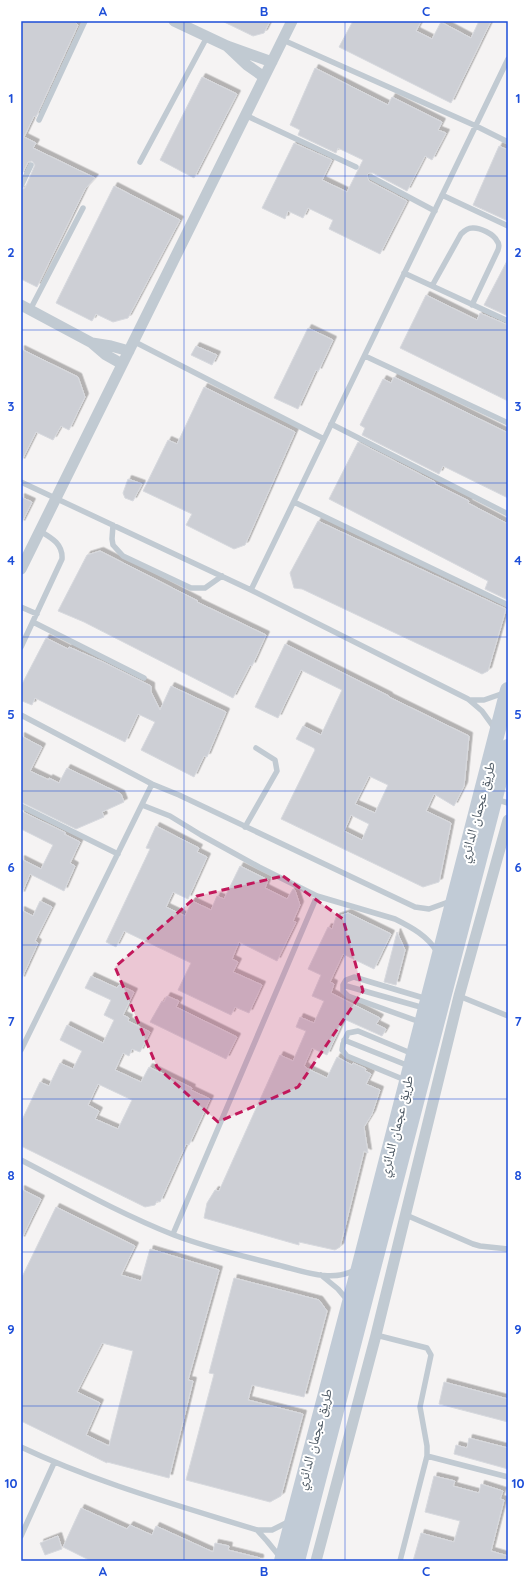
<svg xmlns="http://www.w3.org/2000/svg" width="529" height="1582" font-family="Quicksand,'Noto Naskh Arabic',sans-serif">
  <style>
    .building { fill: #cdcfd5; stroke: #d7d9de; fill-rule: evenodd; filter: url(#shadow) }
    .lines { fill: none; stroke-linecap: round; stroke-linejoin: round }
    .lane { stroke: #c1cad2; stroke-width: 5.5 }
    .street { stroke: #c1cad2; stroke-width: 11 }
    .secondary { stroke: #c1cbd6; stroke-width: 16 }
    .marked { fill: #c2185b; fill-opacity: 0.2; stroke: #c2185b; stroke-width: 3; stroke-dasharray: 8 5; stroke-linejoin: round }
    .grid { fill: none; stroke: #1d4ed8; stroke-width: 1; stroke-opacity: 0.55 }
    .labels { text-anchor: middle; stroke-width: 4; stroke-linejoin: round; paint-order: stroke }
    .street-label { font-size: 14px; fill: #4a5661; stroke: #fff }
    .neatline { fill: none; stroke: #1d4ed8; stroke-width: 1.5 }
    .grid-label { font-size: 13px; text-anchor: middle; font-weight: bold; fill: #1d4ed8 }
  </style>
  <defs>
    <filter id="shadow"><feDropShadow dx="3.5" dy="-3.5" stdDeviation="0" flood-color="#0004"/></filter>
  </defs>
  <rect width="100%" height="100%" fill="#f5f3f3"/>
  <path class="building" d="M21,21H74L78,25L36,117L34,116L24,137L36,143L33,148L95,178L85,189L37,287L21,279V190L25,188L35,165L32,161L28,162L21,176Z
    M222,21H270L264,33L253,36Z
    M353,21H421L416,31L432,39L441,22L471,38L479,21H491L451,103L339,47Z
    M315,68L388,105L392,97L442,122L438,130L446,133L432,160L425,156L407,191L373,173H369L367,175L369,181L407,201L380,254L329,229L333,220L308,208L303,218L288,211L285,219L262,208L294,143L332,160L322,180L347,192L363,160L338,148L336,153L298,135L300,130L290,125Z
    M202,77L237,94L194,178L160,160Z
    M499,146L508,150V221L473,205Z
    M114,186L180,220L128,318L113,322L96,314L92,321L56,303Z
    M508,259V316L484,305Z
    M426,295L477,320L480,313L508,325V401L400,348Z
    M308,328L333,340L318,372L316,370L298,409L274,398Z
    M196,346L217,355L212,365L191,355Z
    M21,349L78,377L85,397L69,430L61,426L53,440L36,432L21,462Z
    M394,377L508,433V498L443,466L439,474L362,435L365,428L360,425L383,379L391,383Z
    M204,387L295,432L245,545L234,549L186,525L192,514L143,491L168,440L177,444Z
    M358,442L435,482V484L469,501L468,503L508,524V600L485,589L488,581L329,499Z
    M128,479L142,484L133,501L125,498L123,493Z
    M21,497L32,502L21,524Z
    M318,521L506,609L488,671L482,674L302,589L294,588L290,573Z
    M100,551L198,601L197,602L266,635L252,666L250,665L233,698L84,622L58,611L87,555Z
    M46,638L68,649L69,647L103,662L151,686V692L160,710L171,686L226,712L207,757L204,756L194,777L141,750L155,722L138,714L125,742L35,698L32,705L22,701L21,686Z
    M285,644L389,696V697L469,736L464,786L454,806L434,794L426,811L451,823L439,882L423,887L281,819L315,750L314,748L296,739L303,726L321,735L342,690L301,670L278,718L255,707ZM369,776L388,785L375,813L355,804ZM351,815L369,824L362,840L344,831Z
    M21,736L42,747L30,771L49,780V778L59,783L67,768L121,794L124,802L102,812L104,817L76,829L21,802Z
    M21,811L66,833L64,834L80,842L70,863L75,866L64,891L30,874L21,895V859L41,869L53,845L21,829Z
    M156,826L199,848L197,852L207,857L188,899L173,892L166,907L185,916L192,901L211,910L217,896L224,899L240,866L268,880L265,888L287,899L293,889L295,890L300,905L293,921L296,922L277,961L239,942L232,959L238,962L233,972L262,985L249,1013L235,1007L231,1015L178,990L191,963L124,931L116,947L106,942L150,849L146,848Z
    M40,901L52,907L35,941L38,943L21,980V910L33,916Z
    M348,913L391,934L374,969L343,954L330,982L334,984L331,993L380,1018L376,1024L386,1029L382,1036L344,1019L327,1055L312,1048L304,1066L306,1067V1068L327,1078L337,1057L352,1065L353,1063L366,1069L365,1071L371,1074L366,1084L380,1090L372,1114L364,1127L368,1153L364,1151L340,1247L335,1250L299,1242V1245L204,1218L207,1203L215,1190L219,1191L280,1055L293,1061L306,1031L296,1027L300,1017L314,1023L324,1001L312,996L321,975L308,969L328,927L332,929L336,917Z
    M397,932L405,950L396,985L384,982Z
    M91,976L117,988L119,985L134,992L123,1015L129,1018L128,1021L150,1032L140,1052L132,1049L129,1056L123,1053L115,1070L141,1082L149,1067L192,1088L191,1090L210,1099L189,1145L186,1144L160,1202L157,1201L155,1205L145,1207L21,1146V1122L40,1082L49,1086L60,1063L73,1069L82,1051L60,1040L67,1025L103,1043L114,1020L104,1015L111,1000L85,988ZM98,1084L132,1100L118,1129L95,1119L99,1111L88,1105Z
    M167,996L179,1001L176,1007L237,1037L226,1059L150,1022L162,1001L164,1002Z
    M21,1189L41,1199L21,1240Z
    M56,1207L135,1246L121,1275L141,1281L150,1249L219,1270L188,1380L193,1381L169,1478L107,1462V1463L21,1421V1279ZM102,1343L133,1351L109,1446L86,1435L100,1403L77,1392Z
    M234,1278L319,1300L327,1311L304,1397L252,1385L248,1400L303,1414L281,1496L270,1502L186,1480L214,1374L209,1373Z
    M444,1382L508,1399V1422L439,1404Z
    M469,1438L508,1448V1469L454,1454L456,1445L467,1448Z
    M434,1476L455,1481L453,1486L479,1493L481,1484L503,1491L500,1499L504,1500L491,1551L508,1556V1561H413L421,1533L454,1542L460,1521L425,1512Z
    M81,1508L127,1529L130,1525L152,1535L156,1526L213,1552L215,1543L229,1546L228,1550L260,1558V1561H91L63,1547Z
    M58,1536L62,1549L45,1555L40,1543Z"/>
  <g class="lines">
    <path class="lane" d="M283,40L476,126L508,142
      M245,115L356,167
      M39,120L85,21
      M140,162L207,37
      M371,177L435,211
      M21,186L31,165
      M442,195L508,226
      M404,273L508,321
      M432,286L461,234C464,231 467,228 472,228C479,227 494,234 497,241C499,243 499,247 498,250L472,305
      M30,310L83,208
      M133,341L324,439
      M365,356L508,423
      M331,424L508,514
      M21,482L251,590L468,699L482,711L495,729
      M294,502L508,605
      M113,525L112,539L113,545L123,556L191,588H205L222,576
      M251,590L508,59
      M21,607L37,614
      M33,622L144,678
      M21,647L62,559C63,544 52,538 40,531
      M470,700H484L504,693
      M21,715L152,784L179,795L415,907L429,909L451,901
      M495,799L508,803
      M142,805L170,816L201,835L259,867L317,896L395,919C411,927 428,936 437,952
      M21,806L118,854
      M245,827L277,771L275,760L256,748
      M343,985L424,1008
      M459,996L508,1016
      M420,1022L348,996L343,991V985L346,980L354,977L427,999
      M344,1040L409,1066
      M21,1050L152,784
      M405,1080L347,1056L342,1050L343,1044L348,1033L358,1031L413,1054
      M21,1160C71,1186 121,1214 174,1235C208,1248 243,1256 278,1265C303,1271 331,1283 355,1270
      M406,1215L473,1244L480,1246L508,1249
      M173,1234L317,896
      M321,1275L338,1289L348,1301
      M376,1335L427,1348L431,1355L420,1407L427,1446V1456L400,1561
      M21,1447C97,1483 177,1505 257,1530H272L288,1522
      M427,1456L508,1477
      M257,1530L267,1541L280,1557
      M21,1536L54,1463"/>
    <path class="street" d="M174,21L227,46L272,62
      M228,47L247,65L264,77
      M21,305L92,343L106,355L122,364
      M92,343L111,346L129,351
      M21,569L292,21
      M316,1561L376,1335L459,996L508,820"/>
    <path class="secondary" d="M282,1561L359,1268L508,690
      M297,1561L508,747"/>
  </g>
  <path class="marked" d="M283,876L343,919L363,991L298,1087L218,1122L157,1067L115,967L197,896Z"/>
  <path class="grid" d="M184,21V1561M345,21V1561M21,176H508M21,330H508M21,483H508M21,637H508M21,791H508M21,945H508M21,1099H508M21,1252H508M21,1406H508"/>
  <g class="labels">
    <g class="street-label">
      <text transform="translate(477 812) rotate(-75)" y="5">طريق عجمان الدائري</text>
      <text transform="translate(396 1126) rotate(-76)" y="5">طريق عجمان الدائري</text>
      <text transform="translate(314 1439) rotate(-75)" y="5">طريق عجمان الدائري</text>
    </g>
  </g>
  <rect width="529" height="1582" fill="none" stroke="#ffffff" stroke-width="44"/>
  <rect x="22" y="22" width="485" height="1538" class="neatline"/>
  <g class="grid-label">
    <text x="103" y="16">A</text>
    <text x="264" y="16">B</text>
    <text x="426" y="16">C</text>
    <text x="11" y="103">1</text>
    <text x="518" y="103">1</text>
    <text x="11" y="257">2</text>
    <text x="518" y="257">2</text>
    <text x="11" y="411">3</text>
    <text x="518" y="411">3</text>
    <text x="11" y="565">4</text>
    <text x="518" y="565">4</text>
    <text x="11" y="719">5</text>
    <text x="518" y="719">5</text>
    <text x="11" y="872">6</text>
    <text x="518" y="872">6</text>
    <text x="11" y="1026">7</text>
    <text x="518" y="1026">7</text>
    <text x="11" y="1180">8</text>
    <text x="518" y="1180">8</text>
    <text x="11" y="1334">9</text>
    <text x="518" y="1334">9</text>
    <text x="11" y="1488">10</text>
    <text x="518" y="1488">10</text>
    <text x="103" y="1576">A</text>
    <text x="264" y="1576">B</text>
    <text x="426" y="1576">C</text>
  </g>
</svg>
